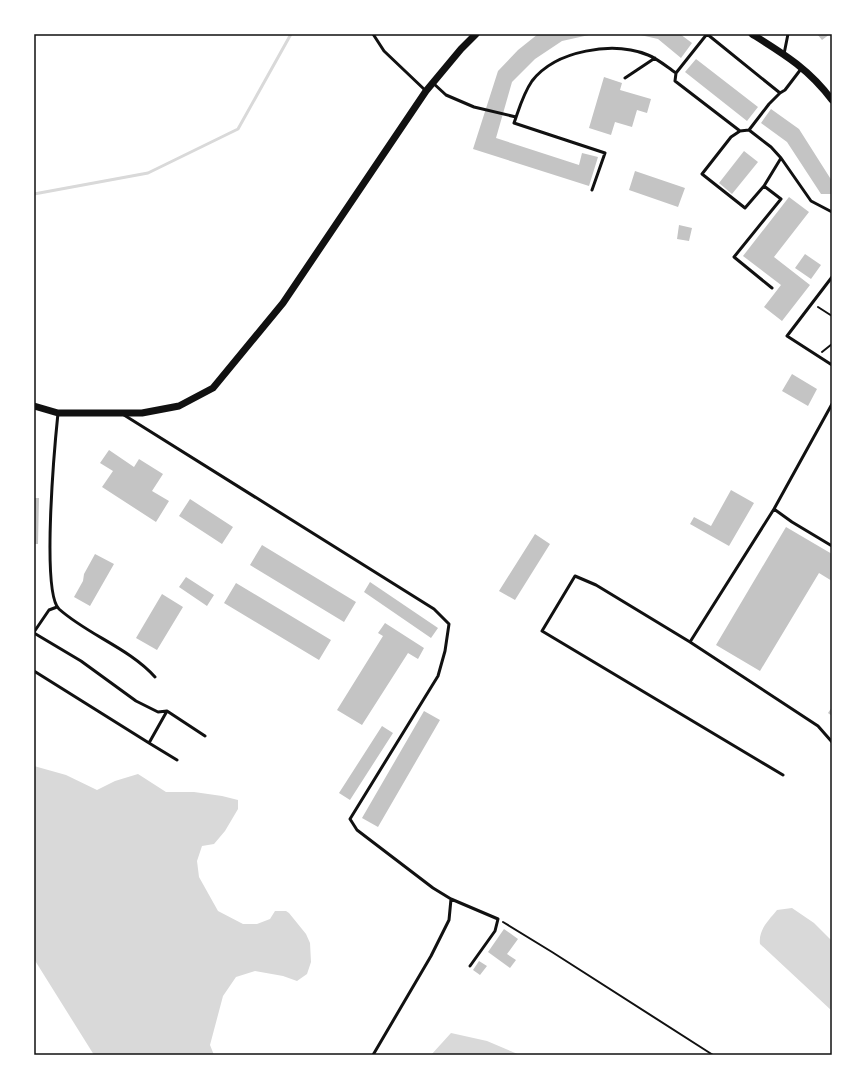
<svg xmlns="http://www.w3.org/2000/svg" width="866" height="1089" font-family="Lato,sans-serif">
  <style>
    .water { fill: #d9d9d9 }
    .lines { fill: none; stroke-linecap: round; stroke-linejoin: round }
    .stream { stroke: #d9d9d9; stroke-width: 3 }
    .building { fill: #c4c4c4 }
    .path { stroke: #111; stroke-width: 2 }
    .service { stroke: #111; stroke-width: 3 }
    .tertiary { stroke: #111; stroke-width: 7 }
    .neatline { fill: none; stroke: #111; stroke-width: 1.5 }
  </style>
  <rect width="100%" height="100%" fill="#fff"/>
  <path class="water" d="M34,766L66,775L97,790L115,781L138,774L166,792H194L222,796L238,800V809L225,831L214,844L202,846L197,861L199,877L218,911L243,924H257L270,919L275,911H286L289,913L306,934L310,943L311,962L307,974L297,981L283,976L255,971L236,977L223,996L210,1045L214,1055H94L34,959Z
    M792,908L814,923L832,941V1011L760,944C758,930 769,920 777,910Z
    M451,1033L487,1041L520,1055H431Z"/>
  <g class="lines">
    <path class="stream" d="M34,194L148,173L238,129L291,34"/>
  </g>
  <path class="building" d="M538,34L589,35L562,41L535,59L512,82L496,138L579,165L582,153L598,157L589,186L473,149L498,71L518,50Z
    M636,34H680L692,43L681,58L658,39Z
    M817,34H830L822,40Z
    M696,59L758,107L747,121L685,72Z
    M604,77L622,83L620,90L651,99L647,113L637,110L632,127L615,122L611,135L589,128Z
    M771,109L799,129L832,181V194H821L787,142L761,123Z
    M744,151L758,162L732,194L719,183Z
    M635,171L685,188L678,207L629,190Z
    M789,197L809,212L774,257L810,285L782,321L764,307L781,285L743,256Z
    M679,225L692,228L689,241L677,239Z
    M805,254L821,265L811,279L795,268Z
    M792,374L817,389L808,406L782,391Z
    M109,450L134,467L139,459L163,474L152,491L169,501L156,522L102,487L113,471L100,463Z
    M731,490L754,503L729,546L690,524L694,517L711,526Z
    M34,498H39L38,544H34Z
    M190,499L233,527L222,544L179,516Z
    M786,527L832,554V581L819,573L760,671L716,645Z
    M535,534L550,544L515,600L499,591Z
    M262,545L356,602L344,622L250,565Z
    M95,554L114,564L90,606L74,597L83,581L84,574Z
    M186,577L214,595L207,606L179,587Z
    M370,582L438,628L431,638L364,592Z
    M236,583L331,640L319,660L224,603Z
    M162,594L183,607L157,650L136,638Z
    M385,623L424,648L418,659L408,653L362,725L337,710L383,636L378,633Z
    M832,707V716L828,713Z
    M424,711L440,720L378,827L362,818Z
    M382,726L393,733L350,800L339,793Z
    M504,929L518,939L507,954L516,960L510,968L488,952Z
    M479,961L487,966L480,975L473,970Z"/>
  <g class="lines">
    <path class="path" d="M818,307L832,316
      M822,352L832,344
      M503,922L552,952L713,1055"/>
    <path class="service" d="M373,34L384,51L426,91
      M707,34L676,73L675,81L740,131
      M707,34L780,93
      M784,54L788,34
      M625,78L655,58
      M433,83L446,95L474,107L516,117
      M749,130L769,104L780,93L785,90L801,69
      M764,186L745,208L702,174L731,137L740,131L749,130L771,147L781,158
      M592,190L605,153L514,123C519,109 523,94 532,81C556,50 613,41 648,55C658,59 667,67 676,73
      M832,277L787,336L832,365
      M772,288L734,257L781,199L764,186L781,158L811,201L832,212
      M832,404L774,509L792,522L832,546
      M58,413C55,442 41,592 59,609C88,635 129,648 155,677
      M124,415L434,609L449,624L445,651L438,676L350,819L357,830L433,888L451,899L498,919L495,931L470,966
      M774,509L690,642L596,585L575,576L542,631L783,775
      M34,632L49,610L57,607
      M34,633L81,661L136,701L158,712L167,711L205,736
      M690,642L818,726L832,742
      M34,671L149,743
      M167,711L149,743L177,760
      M373,1055L431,956L449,920L451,899"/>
    <path class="tertiary" d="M752,34C784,54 809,69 832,100
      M34,406L58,413H142L179,406L213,388L283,303L426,91L461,49L476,34"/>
  </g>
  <rect width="866" height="1089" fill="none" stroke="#ffffff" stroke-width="70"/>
  <rect x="35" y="35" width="796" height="1019" class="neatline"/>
</svg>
